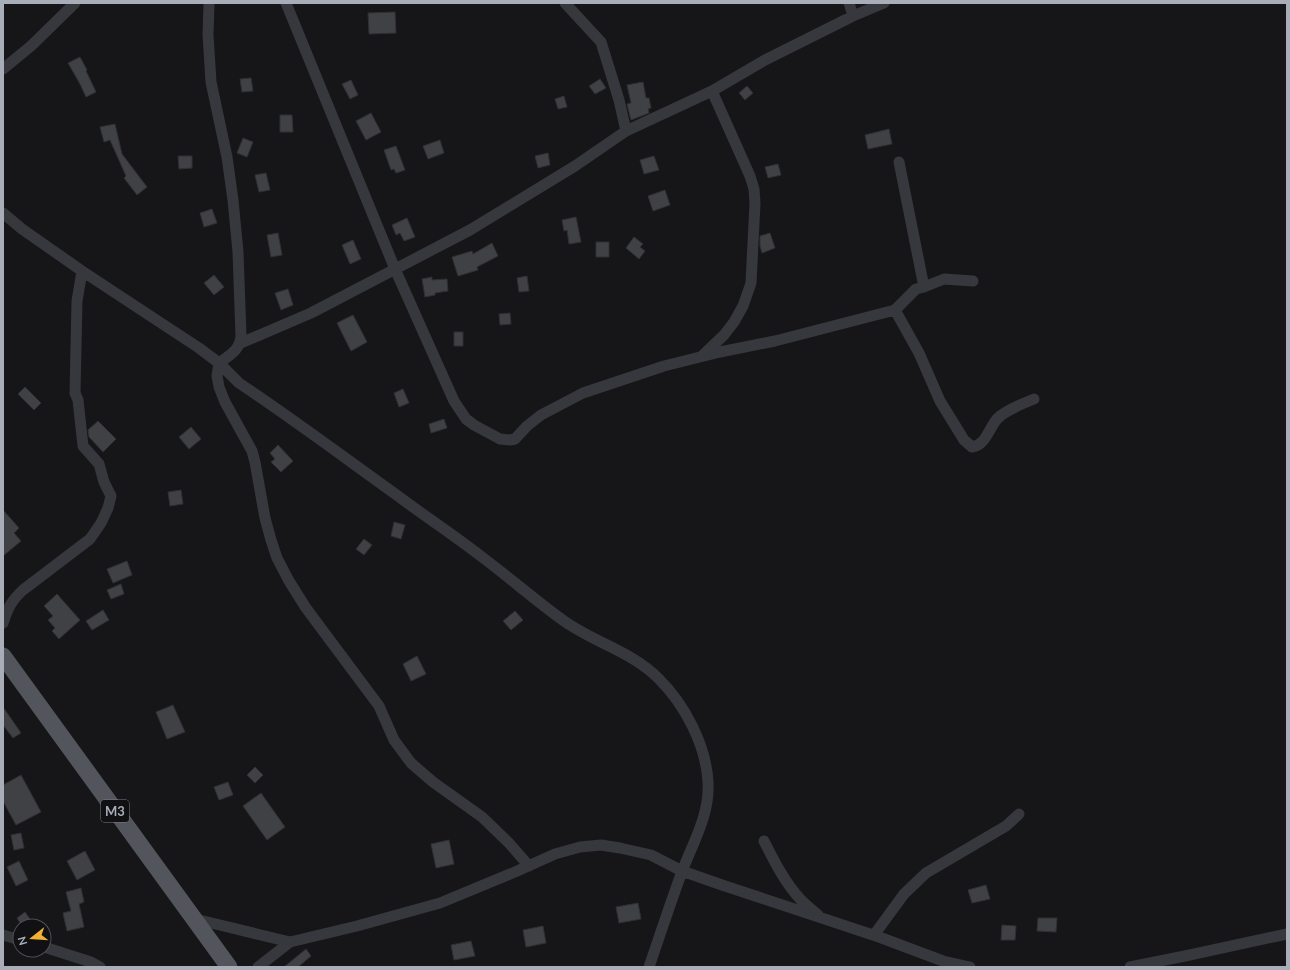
<svg xmlns="http://www.w3.org/2000/svg" width="1290" height="970" font-family="Lato,sans-serif">
  <style>
    .building { fill: #404145; stroke: #303034 }
    .lines { fill: none; stroke-linecap: round; stroke-linejoin: round }
    .street { stroke: #37383d; stroke-width: 11 }
    .primary { stroke: #53555c; stroke-width: 17 }
    .labels { text-anchor: middle; stroke-width: 4; stroke-linejoin: round; paint-order: stroke }
    .shield { fill: #111113; stroke: #7b7e86; stroke-width: 1 }
    .shield-label { font-size: 13px; font-weight: bold; fill: #a8adb8 }
  </style>
  <rect width="100%" height="100%" fill="#161618"/>
  <path class="building" d="M395,12L396,33L369,34L368,13Z
    M80,57L87,70L86,71L96,92L86,97L80,84L68,63Z
    M251,78L253,91L242,92L240,79Z
    M600,79L606,88L595,94L589,86Z
    M351,80L358,95L350,99L342,84Z
    M643,82L646,98H649L651,108L648,109L649,113L631,120L627,104L631,103L627,85Z
    M747,86L753,93L745,100L739,93Z
    M564,96L567,107L558,109L555,99Z
    M371,113L381,132L366,140L356,121Z
    M280,115H292L293,132H280Z
    M115,124L122,154L147,187L137,195L124,178L126,176L110,140L104,142L100,127Z
    M889,129L892,144L868,149L865,135Z
    M243,138L253,142L247,157L237,153Z
    M440,140L444,153L428,159L423,146Z
    M396,146L405,170L396,173L394,169L391,170L384,150Z
    M548,153L550,165L538,168L535,156Z
    M178,156H192V168L179,169Z
    M654,156L659,170L644,174L640,160Z
    M778,164L781,175L768,178L765,167Z
    M266,173L270,190L259,192L255,175Z
    M665,190L670,205L653,211L648,196Z
    M212,209L217,223L204,227L200,213Z
    M576,217L581,242L569,244L567,230L564,231L562,220Z
    M407,218L415,237L404,241L400,233L396,235L392,225Z
    M278,233L282,255L271,257L267,235Z
    M770,233L775,248L762,253L760,246V236Z
    M634,237L643,244L640,247L645,251L639,259L626,248Z
    M353,240L361,259L350,264L342,245Z
    M596,242H609V257H596Z
    M492,243L498,256L477,267L478,270L458,276L452,257L472,251L473,254Z
    M214,275L224,287L214,295L204,283Z
    M527,276L529,291L519,292L517,278Z
    M432,277V280L447,279L448,291L435,293V295L425,297L422,279Z
    M288,289L293,305L281,310L275,293Z
    M510,313L511,324L500,325L499,314Z
    M353,315L367,342L351,351L337,323Z
    M454,332H463V346H454Z
    M25,387L41,403L34,410L18,394Z
    M403,389L409,403L399,407L394,393Z
    M444,419L447,428L431,433L429,424Z
    M98,421L116,439L103,452L89,437L88,430Z
    M191,427L201,439L189,449L179,437Z
    M278,445L293,461L281,472L271,462L275,459L270,453Z
    M181,490L183,504L170,506L168,492Z
    M3,510L19,528L14,533L21,541L3,556Z
    M394,522L405,525L401,539L391,536Z
    M364,539L372,545L364,555L356,549Z
    M127,561L132,575L113,583L107,569Z
    M121,584L124,594L111,599L107,590Z
    M57,594L80,620L59,639L52,631L55,628L48,620L53,616L44,606Z
    M103,610L109,620L92,630L86,621Z
    M515,611L523,620L511,630L503,621Z
    M417,656L426,674L411,681L403,664Z
    M173,705L185,732L167,739L156,712Z
    M3,707L21,733L13,738L3,725Z
    M255,767L263,775L255,783L247,775Z
    M21,775L41,812L16,825L3,801V785Z
    M228,782L233,795L219,800L214,787Z
    M261,793L285,827L267,840L243,806Z
    M21,833L24,848L14,850L11,835Z
    M449,840L454,864L436,868L431,844Z
    M85,851L95,870L77,880L67,861Z
    M19,861L28,880L16,886L7,867Z
    M986,885L990,899L972,903L968,890Z
    M81,888L84,902L79,904L84,927L67,931L63,913L71,911L66,892Z
    M638,903L641,919L619,923L616,907Z
    M25,912L35,926H22L17,918Z
    M1038,918H1057L1056,932L1037,931Z
    M1002,925L1016,926L1015,940H1001Z
    M543,926L546,943L526,947L523,930Z
    M471,941L475,956L454,960L451,945Z
    M306,949L311,956L298,967H284Z"/>
  <g class="lines">
    <path class="street" d="M209,3L208,35L211,82L227,157L233,200L238,252L241,336C240,350 230,355 219,363L217,376L219,387L225,402L252,451L255,462L265,518L271,540L277,558L289,581L306,608L379,706L394,740L411,763L433,782L482,817L509,843L529,866
      M286,3L395,269L454,401L466,419L474,425L500,439L510,440L515,439L527,426L541,415L583,393L664,366L720,352L775,341L895,310L916,289L924,287L944,279L973,281
      M565,3L601,42L619,100L626,131
      M849,3L853,16
      M3,69L31,46L75,3
      M899,162L924,287
      M3,213L22,229L82,271L199,348L219,363L239,383C293,419 345,458 398,496C426,517 455,536 482,557C510,578 536,601 564,621C595,643 633,652 659,679C685,705 706,745 708,782C710,813 694,841 683,869C671,901 660,935 649,967
      M895,310L919,353L940,401L964,440L972,447C986,445 989,428 997,419C1003,412 1024,403 1034,399
      M241,343L311,313L470,230L575,166L626,131L712,91L765,60L853,16L884,3
      M703,355L724,335L734,322L743,306L751,283L755,203L754,189L750,176L712,91
      M3,623C8,608 11,601 23,590L90,539L101,523L108,508L111,496L104,482L99,464L83,446L78,400L75,393L77,301L82,271
      M764,841C774,861 785,883 801,900C806,905 812,910 818,915
      M195,919L290,942
      M3,935L20,940
      M874,935L904,894L926,873L1006,826L1019,814
      M44,947L91,962L100,967
      M258,967L290,942L357,926L440,903L515,872L555,854L580,847L601,845L620,848L651,855L682,871L722,885L879,937L943,961L970,967
      M1130,967L1185,956L1287,934"/>
    <path class="primary" d="M3,656L229,967"/>
  </g>
  <g class="labels">
    <rect class="shield" x="101" y="800" width="28" height="22" rx="3"/>
    <g class="shield-label">
      <text x="115" y="816">M3</text>
    </g>
  </g>
  <rect width="1290" height="970" fill="none" stroke="#a8adb8" stroke-width="8"/>
  <g transform="translate(32 938) rotate(253)"><circle r="19" fill="#111113" stroke="#4d4f55"/>
  <path d="M0-3L7 15L0 10L-7 15Z" fill="#f2b134"/>
  <text y="-6" font-size="11" font-weight="bold" text-anchor="middle" fill="#a8adb8">N</text>
  </g>
</svg>
